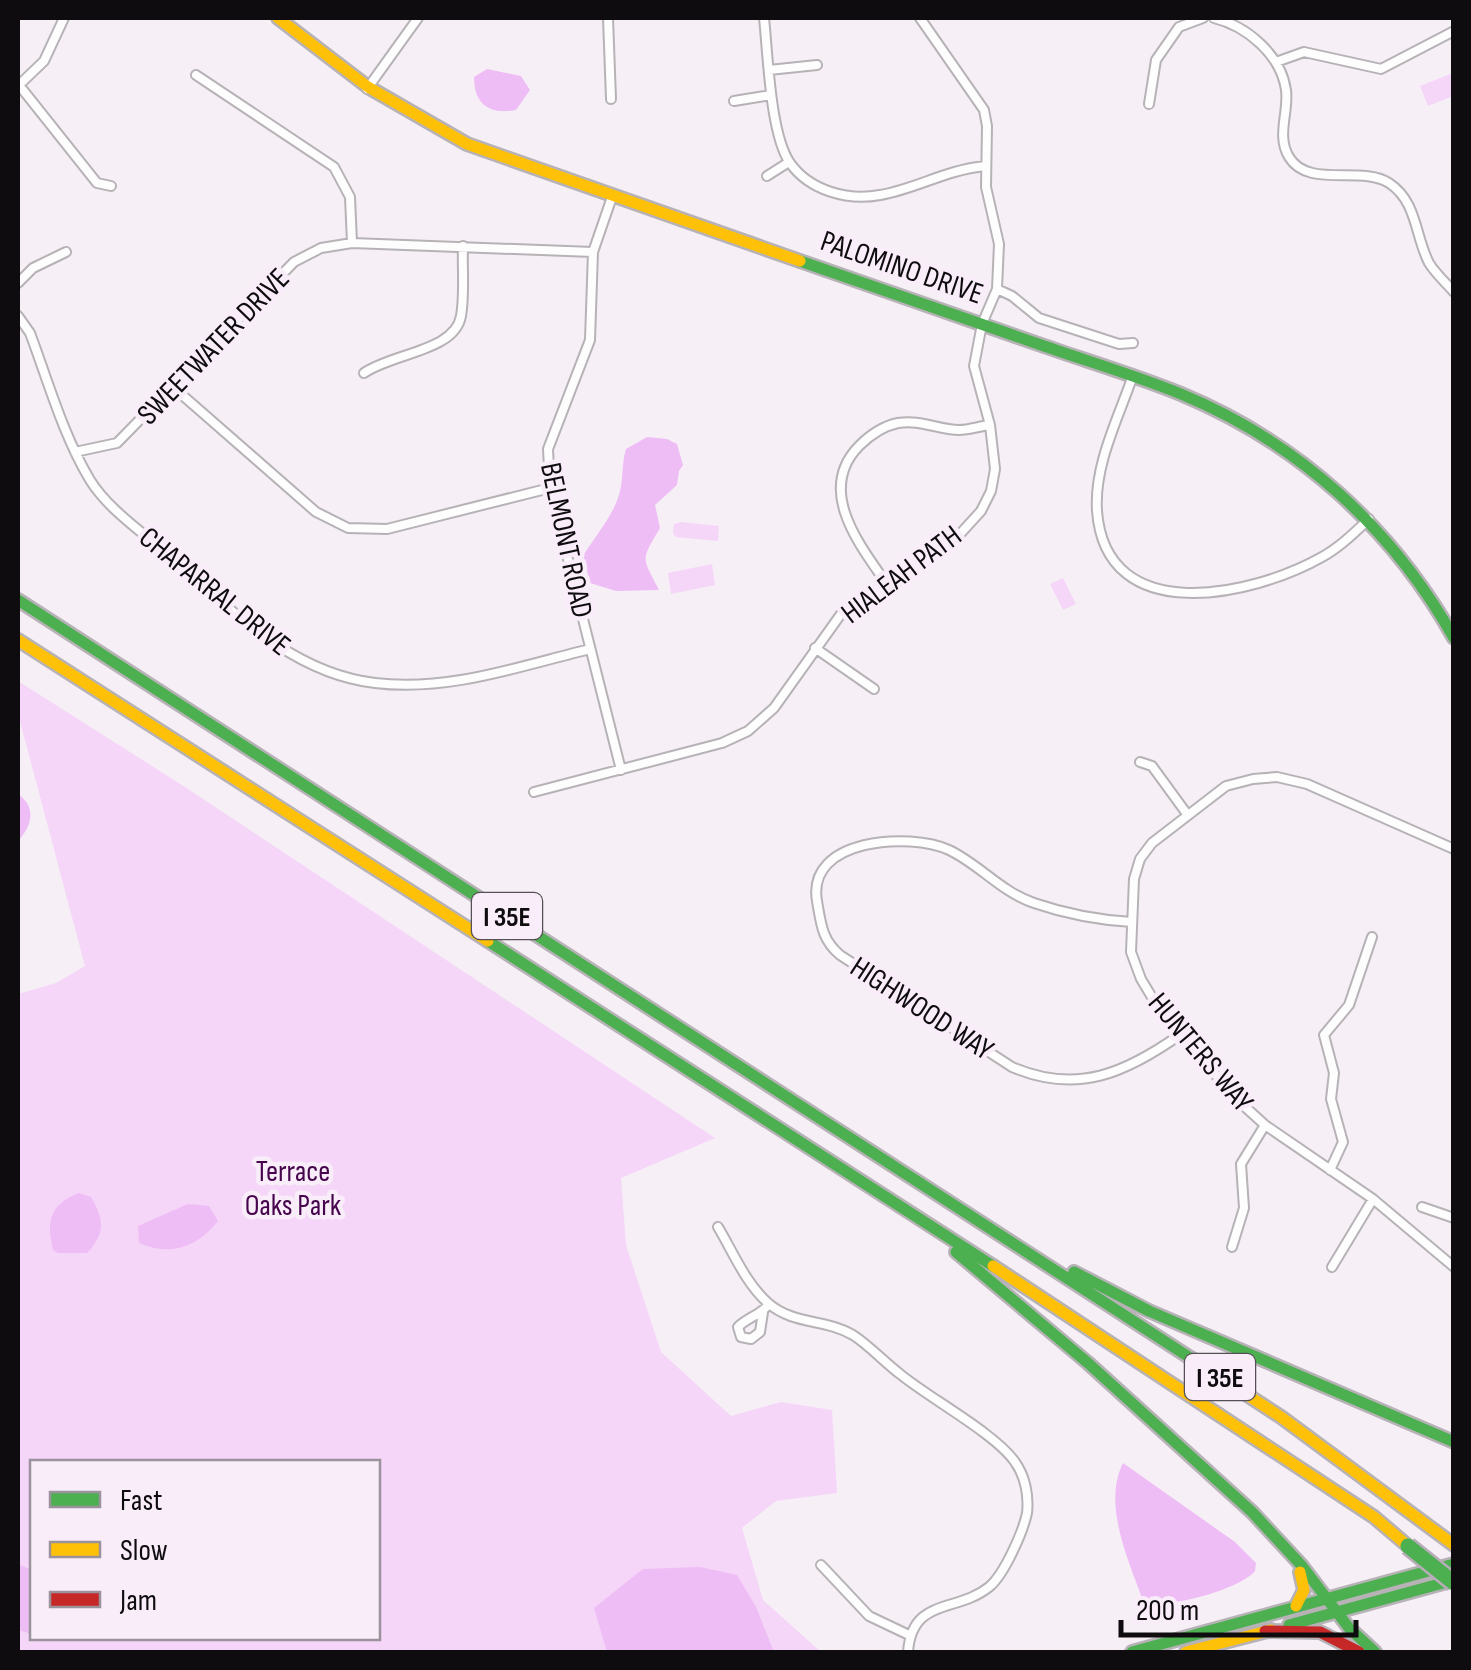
<svg xmlns="http://www.w3.org/2000/svg" width="1471" height="1670" font-family="'Sofia Sans Condensed',sans-serif">
  <style>
    .green { fill: #f5d5f8; fill-rule: evenodd }
    .water { fill: #efbdf5 }
    .lines { fill: none; stroke-linecap: round; stroke-linejoin: round }
    .street-casing { stroke: #b6b2b6; stroke-width: 12 }
    .fast-casing { stroke: #b6b2b6; stroke-width: 16 }
    .slow-casing { stroke: #b6b2b6; stroke-width: 16 }
    .jam-casing { stroke: #b6b2b6; stroke-width: 16 }
    .street { stroke: #fefdfe; stroke-width: 8 }
    .fast { stroke: #4caf50; stroke-width: 11 }
    .slow { stroke: #ffc107; stroke-width: 11 }
    .jam { stroke: #c62828; stroke-width: 11 }
    .fast-bridge-casing { stroke: #b7adb8; stroke-width: 20; stroke-linecap: butt }
    .fast-bridge { stroke: #4caf50; stroke-width: 15 }
    .labels { text-anchor: middle; stroke-width: 9; stroke-linejoin: round; paint-order: stroke }
    .shield { fill: #f8edf9; stroke: #555055; stroke-width: 2.5 }
    .shield-label { font-size: 28px; font-weight: bold; fill: #0f0c0f }
    .street-label { font-size: 30px; fill: #0f0c0f; stroke: #f8edf9 }
    .park-label { font-size: 30px; fill: #45044c; stroke: #f8edf9 }
  </style>
  <rect width="100%" height="100%" fill="#f6f0f6"/>
  <path class="green" d="M1453,73V96L1428,106L1420,86Z
    M681,522L719,526L718,541L676,537L673,533L674,524Z
    M712,564L715,585L671,594L668,573Z
    M1063,578L1076,604L1063,610L1050,584Z
    M18,681L185,787L715,1138L621,1178L626,1245L661,1352L731,1416L781,1402L832,1410L837,1493L776,1501L742,1528L763,1600L821,1652H18V994L56,983L85,966L18,714ZM32,1462H378V1638H32Z"/>
  <path class="water" d="M487,69L521,76L530,90L516,110C489,115 474,104 474,77Z
    M647,437L667,439L677,444L683,465L679,471L677,485L655,505L660,528C640,562 642,556 659,590L616,591L590,583L583,556C594,538 611,518 618,498C624,482 621,465 626,449Z
    M18,794C37,807 32,826 18,841Z
    M79,1193L91,1197C104,1219 106,1233 87,1253H58L53,1250C46,1222 50,1204 79,1193Z
    M188,1204L209,1206L218,1221C197,1247 171,1257 139,1243L138,1226Z
    M1123,1463L1235,1542L1256,1563L1255,1571C1239,1590 1165,1610 1143,1601C1129,1561 1102,1505 1123,1463Z
    M18,1564L32,1570V1634L18,1630Z
    M700,1567L737,1575L756,1607L774,1652H607L594,1608L643,1569Z"/>
  <g class="lines">
    <defs>
      <path id="street" d="M608,18L611,99
        M764,18C768,54 770,134 790,163C810,191 848,201 880,195C916,189 945,170 985,166
        M1214,18C1247,26 1281,55 1286,90C1289,112 1276,136 1289,157C1308,189 1361,165 1389,183C1417,201 1415,236 1429,263C1435,273 1446,283 1454,292
        M1276,62L1304,52L1381,69L1454,31
        M769,70L817,65
        M196,75L334,167L350,197L352,243
        M19,85L97,183L111,186
        M18,86L44,61L64,18
        M367,89L418,18
        M734,101L771,95
        M1149,104L1156,60L1179,27L1203,18
        M767,176L789,162
        M612,197L593,252L590,340L548,449L550,488L621,770
        M18,283L33,268L66,252
        M997,289L1012,296L1039,318L1119,344L1133,343
        M18,316L30,333C48,381 63,435 90,480C108,509 141,531 166,553C228,606 289,673 375,683C448,692 520,666 590,649
        M364,373C393,353 455,351 461,316C465,294 462,268 463,246
        M1132,378C1118,419 1094,465 1097,511C1106,629 1253,596 1322,557C1340,547 1354,533 1369,519
        M173,387L316,512L348,528L387,529L550,488
        M75,452L117,443L294,262L321,248L352,243L593,252
        M886,583C859,544 816,490 859,446C870,435 883,426 898,423C920,419 939,430 959,430C969,430 980,426 990,425
        M815,648L874,689
        M1140,762L1152,766L1187,814
        M534,792L722,743L748,731L774,708L841,614L960,534L981,511L991,491L995,469L990,425L974,366L982,324L997,289L999,244L986,187L987,126L984,110L920,18
        M1454,849L1307,784L1277,777L1253,779L1226,786L1152,843L1140,859L1134,879L1131,952L1141,979L1153,999L1233,1096L1265,1125L1373,1199L1454,1267
        M1132,922C1098,920 1066,914 1034,903C1001,892 979,864 949,850C910,832 806,838 817,901C821,924 822,940 840,955L1012,1067C1077,1095 1126,1073 1181,1034
        M1330,1170L1343,1142L1331,1099L1334,1073L1324,1035L1349,1005L1372,937
        M1422,1207L1454,1218
        M718,1227C733,1252 746,1284 768,1303C793,1325 826,1319 853,1335C870,1346 884,1362 900,1374C929,1398 996,1434 1015,1462C1025,1476 1029,1495 1027,1513C1023,1532 1004,1575 989,1587C957,1613 912,1597 908,1652
        M1232,1247L1244,1208L1241,1164L1265,1125
        M1332,1267L1373,1199
        M763,1312L760,1332L751,1339L741,1337L738,1327C748,1317 761,1315 769,1304
        M821,1565L869,1616L909,1635"/>
      <path id="fast" d="M800,261C881,289 963,318 1044,346C1090,362 1137,376 1181,394C1299,443 1392,528 1454,638
        M18,600L1192,1359
        M488,941L993,1266
        M956,1252L1088,1363L1252,1512L1302,1566L1349,1628L1375,1652
        M1074,1272L1149,1311L1454,1442
        M1289,1625L1454,1580
        M1132,1652L1454,1564"/>
      <path id="slow" d="M278,18L368,87L467,144L800,261
        M18,640L488,941
        M993,1266L1374,1517L1408,1546
        M1192,1359L1281,1417L1454,1545
        M1296,1606L1304,1590L1300,1572
        M1186,1652L1271,1630"/>
      <path id="jam" d="M1265,1631L1320,1632L1359,1652"/>
    </defs>
    <use href="#street" class="street-casing"/>
    <use href="#fast" class="fast-casing"/>
    <use href="#slow" class="slow-casing"/>
    <use href="#jam" class="jam-casing"/>
    <use href="#street" class="street"/>
    <use href="#fast" class="fast"/>
    <use href="#slow" class="slow"/>
    <use href="#jam" class="jam"/>
    <defs>
      <path id="fast-bridge" d="M1408,1546L1454,1583"/>
    </defs>
    <use href="#fast-bridge" class="fast-bridge-casing"/>
    <use href="#fast-bridge" class="fast-bridge"/>
  </g>
  <g class="labels">
    <g class="shield">
      <rect x="472" y="893" width="70" height="46" rx="8"/>
      <rect x="1185" y="1354" width="70" height="46" rx="8"/>
    </g>
    <g class="shield-label">
      <text x="507" y="926">I 35E</text>
      <text x="1220" y="1387">I 35E</text>
    </g>
    <g class="street-label">
      <text transform="translate(902 267) rotate(19)" y="10">PALOMINO DRIVE</text>
      <text transform="translate(213 346) rotate(-46)" y="10">SWEETWATER DRIVE</text>
      <text transform="translate(567 540) rotate(78)" y="10">BELMONT ROAD</text>
      <text transform="translate(901 574) rotate(-37)" y="10">HIALEAH PATH</text>
      <text transform="translate(215 591) rotate(39)" y="10">CHAPARRAL DRIVE</text>
      <text transform="translate(922 1008) rotate(33)" y="10">HIGHWOOD WAY</text>
      <text transform="translate(1201 1052) rotate(50)" y="10">HUNTERS WAY</text>
    </g>
    <g class="park-label">
      <text x="293" y="1181">Terrace<tspan x="293" dy="34">Oaks Park</tspan></text>
    </g>
  </g>
  <rect width="1471" height="1670" fill="none" stroke="#0f0c0f" stroke-width="40"/>
  <rect x="30" y="1460" width="350" height="180" fill="#f8edf9" stroke="#9b939b" stroke-width="2.5"/>
  <rect x="50" y="1492" width="50" height="15" fill="#4caf50" stroke="#9b939b" stroke-width="2.5"/>
  <text x="120" y="1510" font-size="30" fill="#0f0c0f">Fast</text>
  <rect x="50" y="1542" width="50" height="15" fill="#ffc107" stroke="#9b939b" stroke-width="2.5"/>
  <text x="120" y="1560" font-size="30" fill="#0f0c0f">Slow</text>
  <rect x="50" y="1592" width="50" height="15" fill="#c62828" stroke="#9b939b" stroke-width="2.5"/>
  <text x="120" y="1610" font-size="30" fill="#0f0c0f">Jam</text>
  <path d="M1121 1620v15h235v-15" fill="none" stroke="#0f0c0f" stroke-width="5"/>
  <text x="1136" y="1620" font-size="30" fill="#0f0c0f" stroke="#f8edf9" stroke-width="8" paint-order="stroke">200 m</text>
</svg>
